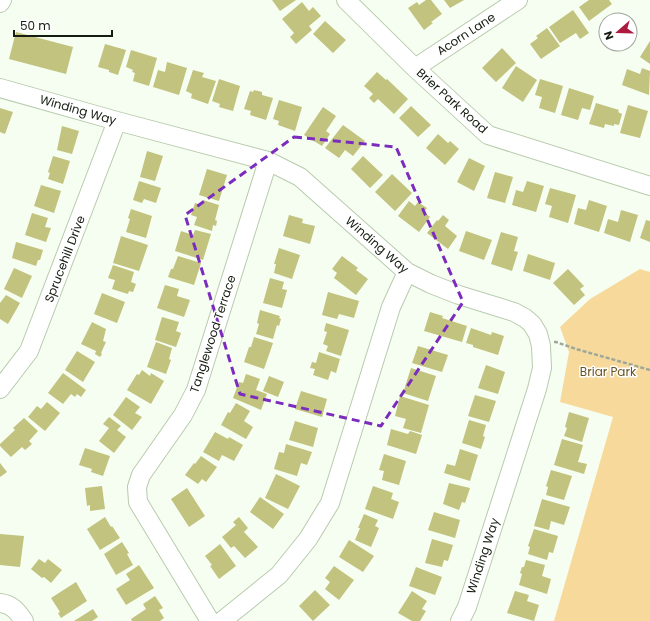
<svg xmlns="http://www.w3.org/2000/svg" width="650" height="621" font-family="Poppins,sans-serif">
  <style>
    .green { fill: #f7da9b }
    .building { fill: #c1c37e }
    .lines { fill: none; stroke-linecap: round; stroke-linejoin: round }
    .minor-casing { stroke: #b8cbad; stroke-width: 20 }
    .path { stroke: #9fa79a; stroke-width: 2.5; stroke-dasharray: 4 2; stroke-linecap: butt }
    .minor { stroke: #fff; stroke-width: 18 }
    .marked { fill: none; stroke: #7b2cbf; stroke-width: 3; stroke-dasharray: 8 5; stroke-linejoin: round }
    .labels { text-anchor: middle; stroke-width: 3; stroke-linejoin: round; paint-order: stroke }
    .street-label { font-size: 12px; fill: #151c11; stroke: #fff }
    .park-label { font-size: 12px; fill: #685322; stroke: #fff }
  </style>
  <rect width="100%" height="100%" fill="#f6fef1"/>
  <path class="green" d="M640,269L650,272V621H554L613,417L560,402L569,352L560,327L590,299Z"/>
  <path class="building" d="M272,0H296L280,11Z
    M426,0H431L442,14L431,22L433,23L424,30L408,8L417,2L419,5Z
    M444,0H464L450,8Z
    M589,0H609L612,4L589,21L579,7Z
    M302,2L309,11L313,7L321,16L309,26L312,30L296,44L290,37L294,33L282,19Z
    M573,10L589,33L580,39L576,33L560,43L549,27Z
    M325,21L346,40L333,53L313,34Z
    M547,28L560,46L541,59L530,44L538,38L536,36Z
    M16,32L73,47L66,74L9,59Z
    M650,41V64L640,57Z
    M105,44L126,50L118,75L109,72V70L98,67Z
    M502,48L516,63L496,82L482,68Z
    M131,50L157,58L149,86L133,81L135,73L132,72L133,70L126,67Z
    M167,62L187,68L179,95L153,87L158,70L165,72Z
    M516,66L537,80L523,102L502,88Z
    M642,68L650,71L649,95L622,85L627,69L640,74Z
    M193,70L204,73L202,77L216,81L208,104L191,98L192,94L186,91Z
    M377,72L386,80L387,79L408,99L394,114L378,99L374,103L369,98L373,94L364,86Z
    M219,79L240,86L233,111L219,107L220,104L212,101Z
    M540,79L563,86L555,113L539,108L542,97L535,95Z
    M569,88L594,96L590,110L582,108L578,120L561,115Z
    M254,90L262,92V95L273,98L266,120L250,115L251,111L244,109L250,91L253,92Z
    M279,100L302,107L295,131L278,125L279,121L273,119Z
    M596,103L619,110L618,112L622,114L619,125L614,124V126L605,124L604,128L589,124Z
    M628,105L648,111L640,138L620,133Z
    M411,106L431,125L418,137L399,118Z
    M323,107L336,116L326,131L330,134L322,146L304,135Z
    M0,108L13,112L5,134L0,132Z
    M343,125L365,141L353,156L345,150L339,158L325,148Z
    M62,126L79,131L72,154L57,150Z
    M438,134L448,143L450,141L459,149L445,165L426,148Z
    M147,151L163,156L155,181L140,177Z
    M53,156L70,161L63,184L48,179L50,173L48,172Z
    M363,156L383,175L370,188L351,169Z
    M469,158L485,166L474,191L457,182Z
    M207,169L227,175L219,201L199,195Z
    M495,172L513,177L505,203L487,198Z
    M392,174L412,193L395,211L375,192Z
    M139,181L161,188L156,203L144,199L142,203L133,200Z
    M527,181L544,186L536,212L512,205L516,190L523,192Z
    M41,185L61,191L54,213L34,206Z
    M550,188L576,195L568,223L549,217L552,206L545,204Z
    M203,200L219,205L215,220L217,221L216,226L213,225L212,231L194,225L197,217L191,215L195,203L201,205Z
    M589,200L607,206L599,232L574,224L578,208L586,210Z
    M409,201L415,206L418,202L427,208L424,212L430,217L419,232L398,216Z
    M131,209L152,216L146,238L126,232L130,219L128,218Z
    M621,210L638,215L630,242L604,233L608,219L618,222Z
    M32,213L48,218L45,227L51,228L46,242L25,235Z
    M289,215L303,219L302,223L315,226L310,244L283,236Z
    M443,215L449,220L445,226L457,236L448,249L427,233L437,220L438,221Z
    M646,220L650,221V242L640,238Z
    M195,230L211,234L203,260L175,251L181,231L193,235Z
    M466,231L492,240L484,260L459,251Z
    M501,232L518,237L514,251L518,252L512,271L491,264Z
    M121,236L148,245L139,271L113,263Z
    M16,242L43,250L40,260H38L36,266L12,258Z
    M279,248L300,255L292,279L274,273L276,264H274Z
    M528,254L555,263L550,280L523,271Z
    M178,256L201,263L194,285L168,277L171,269H173Z
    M342,256L358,268L356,270L368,279L356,295L334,278L337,273L332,269Z
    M113,265L134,272L131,282L136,284L133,292L129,291L128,294L112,289L115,280L108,278Z
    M14,268L32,276L22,298L4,289Z
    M568,269L584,286L580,289L585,295L574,305L553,283Z
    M270,278L284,282L282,289L287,290L282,308L263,303Z
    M165,285L179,289L177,296L190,300L184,317L157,308Z
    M328,292L359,301L354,318L339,314L337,319L322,315Z
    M102,293L125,302L117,323L94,314Z
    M6,295L20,303L8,324L0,319V303Z
    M260,310L280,316L279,318L281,319L279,326L277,325L273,339L256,334L259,324L257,323Z
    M430,312L443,316L442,318L467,326L462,342L424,331Z
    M162,317L179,322L176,331L181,333L176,347L155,340Z
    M92,322L106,329L103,341L106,342L101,353L102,354L100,357L95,354L96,351L81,344Z
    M326,323L349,330L341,356L326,351L328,346L323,344L327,332L324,331Z
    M471,328L491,335L492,332L504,336L498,355L473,347V345L466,343Z
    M254,337L273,343L264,369L244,362L249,347H251Z
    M156,342L172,348L169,359L171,360L166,374L147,367Z
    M418,346L448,355L442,372L412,363Z
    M77,351L95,362L83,382L65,370Z
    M319,352L340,359L336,373L331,371L328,380L313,375L315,369L310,368L312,362L316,363Z
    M486,365L505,372L498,394L478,388Z
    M411,368L436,376L428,401L403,393Z
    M142,370L150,376L151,373L164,381L151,404L127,390L137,374L139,375Z
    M63,373L86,390L81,397L77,394L75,397L71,394L63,404L48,393Z
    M246,374L260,379L256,390L267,394L261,410L233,398L239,382L243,383Z
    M269,376L284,382L278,397L263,391Z
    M301,391L327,399L322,417L295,409Z
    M475,395L496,401L489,422L468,416Z
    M400,396L429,405L421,433L403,428L406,419L395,416Z
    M126,397L140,407L135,413L142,417L132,430L113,415Z
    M47,402L60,413L45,431L28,417L37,406L41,409Z
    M236,403L250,411L244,421L253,427L246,439L221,425L228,412L230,413Z
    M569,412L589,418L582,442L564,436L567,428L565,427Z
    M109,417L121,426L117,430L126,437L114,453L99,441L109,428L103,424Z
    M24,418L38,431L29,441L32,444L25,450L22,447L11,457L0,446V444L15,430L13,428Z
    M469,420L486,425L483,436L485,437L481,449L462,443Z
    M295,421L318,428L313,447L289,440Z
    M391,429L408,434L410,431L422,435L416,454L387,445Z
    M215,432L228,439L229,437L243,445L234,461L222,455L219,461L203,452Z
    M562,439L583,445L578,462L587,464L584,474L554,465Z
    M286,444L312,452L307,465L301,463L297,476L274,469L279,452L284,453Z
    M85,448L110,456L103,476L91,472L92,469L79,465Z
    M460,449L478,455L470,481L444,473L447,464L455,466Z
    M384,454L406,461L399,485L382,480L384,471L379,470Z
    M201,456L217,467L206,482L202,479L198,484L185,475L194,463L195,464Z
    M0,463L7,472L0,477Z
    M551,470L572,476L564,500L546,495L548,487L546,486Z
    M276,474L300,486L288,509L265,498Z
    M449,483L470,488L465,503L462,502L459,510L443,504Z
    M102,486L105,509L90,511V505L87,506L85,488Z
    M373,486L393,493L391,499L399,502L393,519L365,509Z
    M187,488L205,516L189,527L171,499Z
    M260,497L284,514L273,529L250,512Z
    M542,499L570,507L564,525L551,521L549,530L534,526Z
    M434,512L460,520L455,538L428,530Z
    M364,514L378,520L375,526L379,528L371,547L355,540L360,528H358Z
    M105,517L111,527L112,526L120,538L100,550L87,529Z
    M239,517L248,528L244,532L258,547L245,558L234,546L231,548L222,537L236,525L233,522Z
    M534,529L558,536L553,553L549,552L547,560L528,554L530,547L528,546Z
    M0,534L24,536L20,567L0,565Z
    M432,539L453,545L448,561L444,560L442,567L425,563Z
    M349,540L374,556L363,572L339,557Z
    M122,542L129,553L127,554L133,565L116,575L104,554Z
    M220,544L236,566L219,579L210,566L212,565L205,556Z
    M39,559L45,563L48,559L62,570L51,583L44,577L42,578L31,569Z
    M526,560L545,565L542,576L551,579L547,594L519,585L522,574L520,573L522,567H524Z
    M139,565L154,588L126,605L116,589L130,580L126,574Z
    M334,566L354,580L339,600L325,589L330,582L325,578Z
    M416,567L442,577L435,595L409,586Z
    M76,582L87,601L61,618L58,613L60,612L51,598Z
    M315,590L330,605L313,621L299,606Z
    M412,591L427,601L422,609L426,611L420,621H412L398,613Z
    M515,591L529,595L527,601L539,605L534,621L507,613Z
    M155,596L163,608L159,610L164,618L160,621H132L131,619L146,609L143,604Z
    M93,609L98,617L92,621H74Z"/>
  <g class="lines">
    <defs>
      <path id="minor" d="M346,0L415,68L488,135L650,186
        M0,3L2,0
        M415,68L518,0
        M0,88L117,121L268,161L300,177L407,272L431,284L459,295L514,312L525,318L532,324L538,334L541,346L542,368L537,389L467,607L460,621
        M0,389L29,351L117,121
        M0,603C12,604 18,612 24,621
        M210,621L138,502L137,487L141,475L183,415L196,390L268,161
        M222,621L279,575L308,539L330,503L391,307L407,272"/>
    </defs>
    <use href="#minor" class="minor-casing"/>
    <path class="path" d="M554,342H556L576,349L650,370"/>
    <use href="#minor" class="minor"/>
  </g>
  <path class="marked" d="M294,137L396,147L463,302L381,426L240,394L185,215Z"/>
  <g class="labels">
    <g class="street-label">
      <text transform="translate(466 34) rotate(-33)" y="4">Acorn Lane</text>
      <text transform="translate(452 101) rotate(42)" y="4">Brier Park Road</text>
      <text transform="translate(78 110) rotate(16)" y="4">Winding Way</text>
      <text transform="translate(377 245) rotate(41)" y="4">Winding Way</text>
      <text transform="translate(65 259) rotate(-69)" y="4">Sprucehill Drive</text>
      <text transform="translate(213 334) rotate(-72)" y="4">Tanglewood Terrace</text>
      <text transform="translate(483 556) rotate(-72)" y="4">Winding Way</text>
    </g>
    <g class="park-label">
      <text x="608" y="376">Briar Park</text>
    </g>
  </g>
  <g transform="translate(618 32) rotate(250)"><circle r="19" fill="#ffffff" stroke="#a1a4a0"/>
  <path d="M0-3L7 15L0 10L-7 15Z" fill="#ae1940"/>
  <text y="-6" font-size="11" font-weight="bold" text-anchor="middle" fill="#151c11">N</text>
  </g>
  <path d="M14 30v6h98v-6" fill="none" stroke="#151c11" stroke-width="2"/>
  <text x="20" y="30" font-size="12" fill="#151c11" stroke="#ffffff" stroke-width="3" paint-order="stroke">50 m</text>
</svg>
